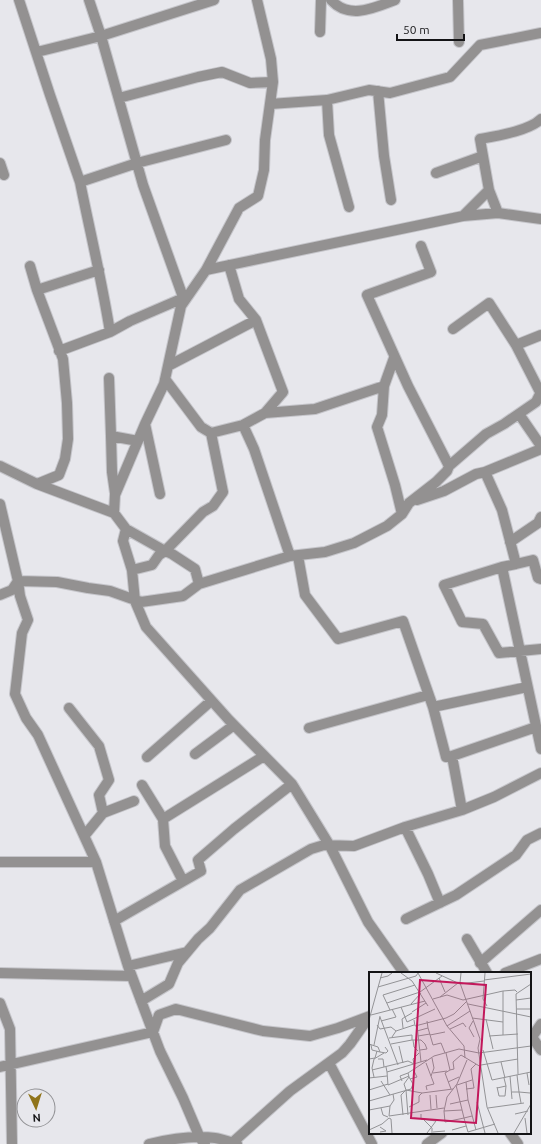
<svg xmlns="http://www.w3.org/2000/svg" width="541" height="1144" font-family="Ubuntu,sans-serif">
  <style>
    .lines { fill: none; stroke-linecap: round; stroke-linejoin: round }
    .minor-casing { stroke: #c5c5ca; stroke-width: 12 }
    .minor { stroke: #939191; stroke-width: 10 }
    .inset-road { fill: none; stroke: #939396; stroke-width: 1 }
    .view { fill: #c2185b; fill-opacity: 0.15; stroke: #c2185b; stroke-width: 2 }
    .inset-edge { fill: none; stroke: #141416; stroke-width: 2 }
  </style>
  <rect width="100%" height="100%" fill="#e7e7ec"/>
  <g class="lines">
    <defs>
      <path id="minor" d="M19,0L50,95L80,182
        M89,0L101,36L214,0
        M331,0C349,20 374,8 395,0
        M458,0L459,42
        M320,32L321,0
        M37,52L101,36L143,185L183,297
        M378,91L384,156L391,200
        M119,98L198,77L222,72L250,83L273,82
        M327,100L329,135L349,207
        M270,104L327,100L369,90L390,93L450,77L480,45L541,33
        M0,163L4,175
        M436,173L483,156
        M489,190L498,213
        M463,216L498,213L541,219
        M421,246L431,272L367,295L408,386L449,466
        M229,265L239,299L256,320L283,392L265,413L243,425
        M30,266L37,290
        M206,270L463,216L489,190L480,139C496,136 529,131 541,119
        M453,329L489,303L516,345
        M110,332C102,281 90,232 80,182L137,163L226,140
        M59,351L110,332L130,321L188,296
        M394,358L384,386L382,415L377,427L395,485L402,514
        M168,366L256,320
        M109,378L111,436
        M165,379L201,427L211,433
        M540,392L516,345L541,335
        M265,413L315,409L384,386
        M519,414L541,446
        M145,424L160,494
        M0,466L37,484L114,513L126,529L165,551L203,512L213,506L223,492L211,433L243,425L254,449L290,556
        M485,472L502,510L516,564L502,567L541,749
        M37,484L59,475L65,459L68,439L67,403L63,359L37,290L99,270
        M115,493L112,472L111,436L138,441
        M417,500L444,491L476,474L485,472L541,449
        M0,504L18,581L20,596L28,620L22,633L15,694L26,718L38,735L96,862L128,966L160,1051L183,1098L200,1138L205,1144
        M114,513L115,495L145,424L164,384L181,306L206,270L239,208L258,196L264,170L265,140L273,82L271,59L257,0
        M126,529L123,541L132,570L135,601L146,627L229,720L292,784L330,846L368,922L404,973
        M510,542L538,523L541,517
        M298,556L305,595L338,639L403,621L433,707L446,757L452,756
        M516,564L533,560L538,578L541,579
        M502,567L444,585L462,622L483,624L499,653L541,649
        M132,570L152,565L159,555L165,551L172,554L195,569L199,584
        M0,595L12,590L18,581L57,582L88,588L110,591L141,602L183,596L199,584L290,556L325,552L354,543L387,526L402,514L409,503L436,482L447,471L449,466L486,434L504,424L536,402L541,392
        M433,707L527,687
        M69,708L99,746L109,780L99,795L103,813L85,835
        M309,728L428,695
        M195,754L234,725
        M147,757L211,701
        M142,785L163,819L264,756
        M462,810L452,756L536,727
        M103,813L134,801
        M163,819L165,846L183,881
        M405,827L428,874L440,903
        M0,862H96
        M406,919L456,895L516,855L527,840L541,833
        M114,921L201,871L198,860L234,829L292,784
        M467,939L487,973
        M480,963L541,910
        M128,966L187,952
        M0,973L131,976
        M505,973L541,959
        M141,1001L169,984L178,963L198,939L210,928L240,890L311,849L324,845L354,846L405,827L462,810L494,797L541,773
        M0,1003L10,1029L12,1144
        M530,1034L541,1050
        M532,1037L541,1024
        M329,1063L372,1144
        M0,1067L153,1032L159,1015L176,1009L263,1031L310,1036L338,1028L370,1016
        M510,1133L518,1144
        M232,1143L290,1091L342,1053L350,1044L369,1017
        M149,1144C170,1139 193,1135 215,1138C222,1139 230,1142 237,1144
        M427,1144L442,1133"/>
    </defs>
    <use href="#minor" class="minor-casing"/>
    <use href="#minor" class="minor"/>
  </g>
  <g transform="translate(369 972)">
    <rect width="162" height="162" fill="#e7e7ec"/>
    <path class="inset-road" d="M32,1L43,9L59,34M49,1L78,54L95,74L96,86M67,1L91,12L115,9M92,1L91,11L111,67L109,76L118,135L129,161M116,1L114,27L118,34M11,6L19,4L23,1M70,6L76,20M115,8L162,2M9,15L47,4L49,1M134,19V63M71,25L89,11M64,27L78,23L94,28L134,19L146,18L148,20M147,28L162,26M18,31L51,20L73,4M42,32L52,21M99,32L162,45M32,35L36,45L33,47L34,56M148,37H162M21,38L14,23L46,13M43,40L57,31M43,41L36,45L38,50L66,37M2,43L56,29M11,45L29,93M103,46L134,50M117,47L124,77M0,48L13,1M45,48L46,54L77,46L85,42L98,29M12,49L27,45L23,37M104,49L100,56L105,65M8,53L11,57L22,55L27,59M48,53L52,90M78,54L101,39M59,56L64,73L72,71L76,81M81,57L94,51L97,55M48,59L59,56L58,49M61,63L76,60M49,64L61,62M120,64L149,62M23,65L27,59L45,53M20,66L43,63V68L22,72M43,68H52L56,72L58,77L51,78M44,68L45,75L49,79M0,72L9,75L11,80L17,81L19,79L16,75M2,73L3,78L11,80M5,73L11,44M30,74L34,91M114,78L123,108L162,100M77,81L81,98L85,97L84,90L92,83L112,95M0,87L6,86L8,79M9,87H14L15,95M98,88L88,112L78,125L75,139L76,150L95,146L99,160L126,152M132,90L136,106M57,91L65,112L57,114L58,118M45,92L44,87L50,81M112,93L149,87M17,95L18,100L58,88M3,98L39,89L45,92M81,98L76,101L82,117M18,100L19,113L40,104M64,101L78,99M158,101L160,113M149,102L147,22L162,12M62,104L65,96L63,86M141,104L143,127M5,105L3,96L5,87L15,81M0,106L18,104M41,107L48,105L45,99M12,109L21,123M33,109L31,104L39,101M79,110L90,105M87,113L95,146L103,144M88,113L103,108M128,115L130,124H136L137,114M128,116L137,114L135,106M97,117L105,116L102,97L107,92M0,118L19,112M37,118L39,143M37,118L53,121M143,120H150L148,103M24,122L25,128L21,134L20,144L75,136M61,123L62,137M67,123L68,136M99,128L107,158M0,129L42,117L44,112L40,105M108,130L116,161M152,131L150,120L161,121M81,132L99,128L97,110M40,135L50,130V124L53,121L84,117M12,136L14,143L19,145M119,136L155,131M0,138L21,134M75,139L93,138M52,142V147L67,149L58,161M146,142L159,139M34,143L32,123L37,118L35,112L40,105L39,101L65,84L90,77L110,81L162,74M156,146L158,161M55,148L63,156V161M11,155L17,159L11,160M0,158L13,152L20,146L22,147L23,161M83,158L97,154M64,160L76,159M145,161L162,132"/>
    <path class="view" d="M51,8L117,13L107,151L42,146Z"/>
    <rect width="162" height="162" class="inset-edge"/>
  </g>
  <g transform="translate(36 1108) rotate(176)"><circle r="19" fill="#e7e7ec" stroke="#939396"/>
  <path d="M0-3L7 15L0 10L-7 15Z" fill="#90741a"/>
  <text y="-6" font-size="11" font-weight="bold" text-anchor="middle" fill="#141416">N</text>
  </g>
  <path d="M397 34v6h67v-6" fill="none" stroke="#141416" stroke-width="2"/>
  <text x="403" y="34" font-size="12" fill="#141416" stroke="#e7e7ec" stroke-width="3" paint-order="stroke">50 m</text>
</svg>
